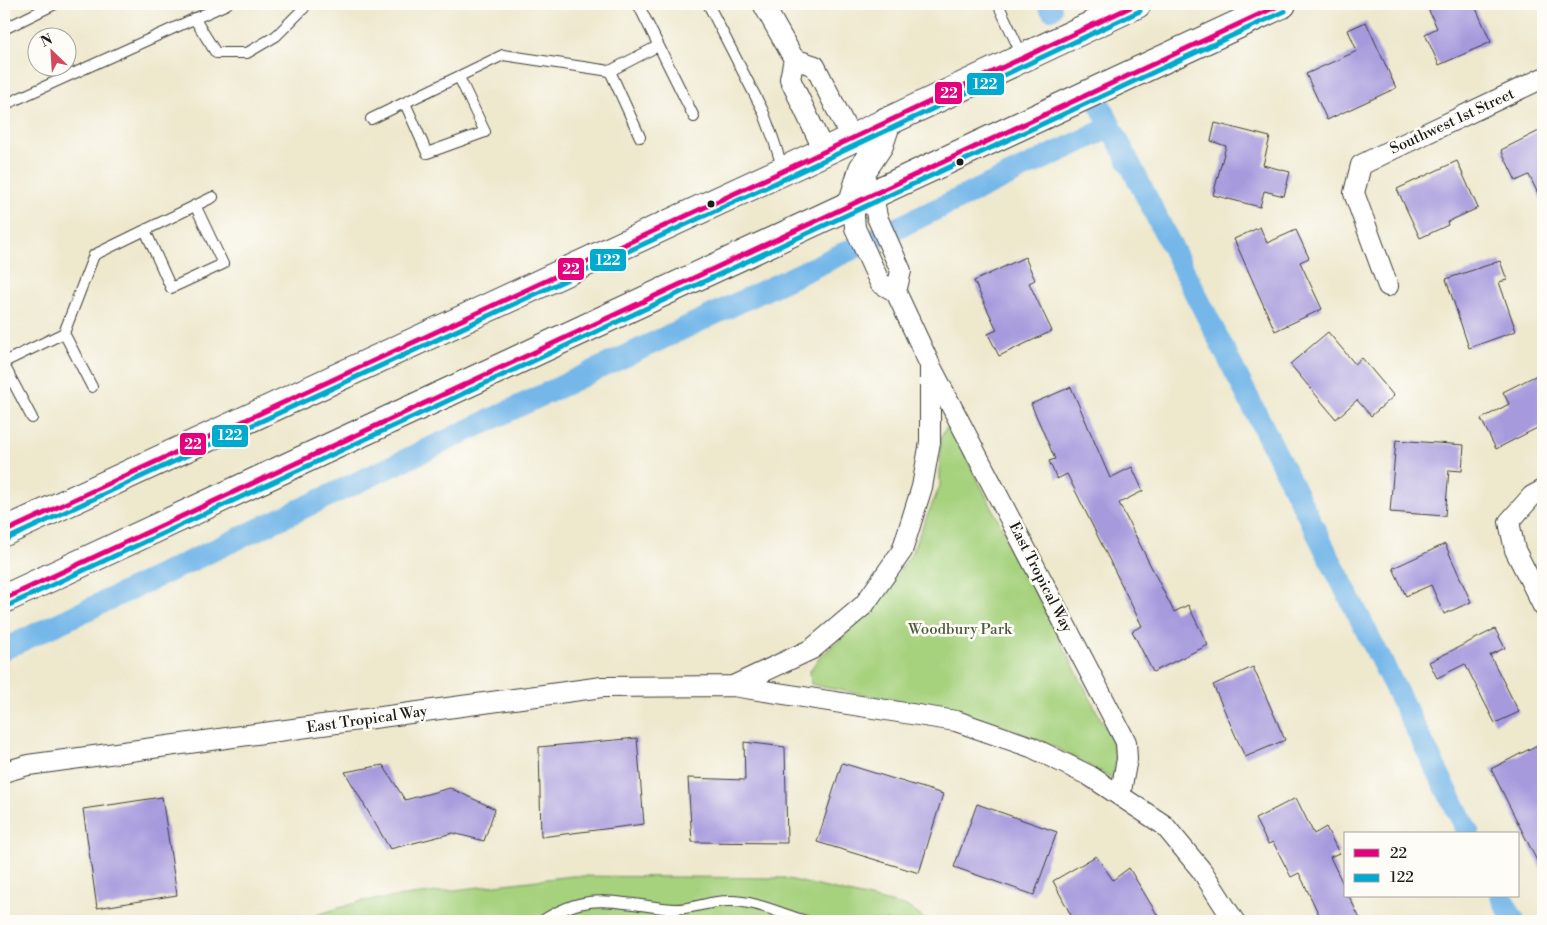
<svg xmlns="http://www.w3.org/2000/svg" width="1547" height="925" font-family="'Libre Bodoni',serif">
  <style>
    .green { fill: #a6d17d; stroke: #61764c }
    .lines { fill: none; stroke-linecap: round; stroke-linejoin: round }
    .canal { stroke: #74b7e9; stroke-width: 22 }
    .building { fill: #a69add }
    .lane-casing { stroke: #3c3b37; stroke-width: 12 }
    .street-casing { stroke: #3c3b37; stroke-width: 22 }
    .primary-casing { stroke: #3c3b37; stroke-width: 30 }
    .lane { stroke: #fff; stroke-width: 10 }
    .street { stroke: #fff; stroke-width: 20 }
    .primary { stroke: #fff; stroke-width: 28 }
    .bus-1-casing { stroke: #fdfcf7; stroke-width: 9 }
    .bus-2-casing { stroke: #fdfcf7; stroke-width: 9 }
    .bus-1 { stroke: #e5007d; stroke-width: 5 }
    .bus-2 { stroke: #00a9ce; stroke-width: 5 }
    .bus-dot { fill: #1c1c1c; stroke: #fdfcf7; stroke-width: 2 }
    .labels { text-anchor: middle; stroke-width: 5; stroke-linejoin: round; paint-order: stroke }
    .street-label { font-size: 15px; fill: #1c1c1c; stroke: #fdfcf7 }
    .park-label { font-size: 15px; fill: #4c5b3e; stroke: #fdfcf7 }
    .line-badge { stroke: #fdfcf7; stroke-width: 2 }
    .badge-label { font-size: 14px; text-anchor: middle; font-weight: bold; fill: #fff }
  </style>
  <rect width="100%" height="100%" fill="#fdfcf7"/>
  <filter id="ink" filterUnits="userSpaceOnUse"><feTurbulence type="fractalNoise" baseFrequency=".02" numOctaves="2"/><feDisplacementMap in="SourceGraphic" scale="10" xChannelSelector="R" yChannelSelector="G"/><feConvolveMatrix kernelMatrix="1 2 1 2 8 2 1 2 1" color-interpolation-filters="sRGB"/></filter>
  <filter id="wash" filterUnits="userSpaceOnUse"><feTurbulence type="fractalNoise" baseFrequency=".0096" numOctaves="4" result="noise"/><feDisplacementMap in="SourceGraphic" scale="20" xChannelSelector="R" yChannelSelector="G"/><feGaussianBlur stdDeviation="1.12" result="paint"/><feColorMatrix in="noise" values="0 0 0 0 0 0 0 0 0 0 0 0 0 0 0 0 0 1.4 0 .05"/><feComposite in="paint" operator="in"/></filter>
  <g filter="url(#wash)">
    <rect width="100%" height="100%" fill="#eee8cd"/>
    <path class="green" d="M946,428L952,430L1111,739L1116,759L1114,779L1047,743L989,721L927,706L823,687L811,684L810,671L818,659L873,609L910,556L940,486V439Z
      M572,876L784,878L908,907L927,921H297L362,901Z"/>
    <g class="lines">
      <path class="canal" d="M1048,4L1051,9
        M1100,105L1469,834
        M4,649L1111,127
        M1501,896L1514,921"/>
    </g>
    <g id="blocks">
      <path class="building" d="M1426,4H1474L1491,42L1439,65L1425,34L1437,28Z
        M1366,22L1396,88L1327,120L1306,74L1357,51L1348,30Z
        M1215,123L1270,137L1263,165L1290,172L1284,196L1264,191L1260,207L1213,195L1226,146L1211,141Z
        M1543,129V204L1529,175L1516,181L1501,150Z
        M1457,161L1478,208L1447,222L1448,225L1420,238L1397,189Z
        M1260,227L1267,243L1296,230L1309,258L1300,262L1322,309L1275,331L1234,239Z
        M1025,257L1035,280L1029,283L1052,331L999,356L988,334L997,330L974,281Z
        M1500,261L1507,280L1499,282L1516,331L1469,348L1446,279Z
        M1328,332L1355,364L1362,358L1394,396L1371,416L1357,400L1336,419L1290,364Z
        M1543,372V425L1496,449L1481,419L1509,404L1503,392Z
        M1071,387L1110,478L1132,467L1143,491L1119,503L1174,612L1188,605L1208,645L1153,672L1132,631L1142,626L1067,474L1057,479L1049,461L1055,459L1031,404Z
        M1396,440L1464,445L1462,471L1449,470L1445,516L1390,512Z
        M1445,544L1471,602L1444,614L1431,585L1406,596L1393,568Z
        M1495,629L1505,648L1490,655L1519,712L1495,723L1465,664L1437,678L1429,662Z
        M1253,667L1285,740L1245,757L1213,685Z
        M637,738L644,824L541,837L539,747Z
        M744,742L785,747L787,843L692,842L688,778L745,780Z
        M1543,742V873L1491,769Z
        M842,763L943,794L919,873L817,842Z
        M383,765L405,800L450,788L495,809L484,841L453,833L390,849L345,772Z
        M162,797L177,895L97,908L83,809Z
        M1296,798L1314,834L1326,827L1339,853L1330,857L1346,890V896H1349L1361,921H1322L1299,873L1291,877L1273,842L1268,844L1255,819Z
        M977,804L1057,832L1034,895L954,867Z
        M1096,856L1113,880L1129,868L1161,921H1074L1053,881Z"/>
    </g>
  </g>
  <g filter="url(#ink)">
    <use href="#blocks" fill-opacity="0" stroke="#3c3b37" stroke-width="1"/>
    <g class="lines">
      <defs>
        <path id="lane" d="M638,4L694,117
          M708,4L763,111L773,138L783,169
          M998,4L1023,57
          M194,18L216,53H247L276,36L304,8V4
          M4,29L55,4
          M405,103L427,153L485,132L459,77
          M4,105L227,4
          M371,119L503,55L610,71
          M640,137L610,71L658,46
          M145,230L171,288L223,264L195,205
          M64,333L92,387
          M4,362L64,333L94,255L213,197
          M4,365L32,418
          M542,921C582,895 604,900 648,906C657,907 666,909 675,909C693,909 710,901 728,901C754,900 781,914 806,921"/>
        <path id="street" d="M763,4L794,59L790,79L824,151
          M794,59L815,66L851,138
          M873,193L877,217L901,271L896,292
          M853,202L855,228L880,283L896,292L930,365L1126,742L1127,759L1120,796
          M1388,286L1354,193L1361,165L1393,149L1543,78
          M1543,490L1532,496L1509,522L1515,550L1543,606
          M733,686L812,649L864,605L902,551L922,487L930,442V368
          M4,772L28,765L602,687L733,686L956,721L1031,747L1090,776L1164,825L1202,871L1234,921"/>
        <path id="primary" d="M853,202L863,169L879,145L887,121
          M4,532L783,171L1137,4
          M4,599L1282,4"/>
      </defs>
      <use href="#lane" class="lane-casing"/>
      <use href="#street" class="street-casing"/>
      <use href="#primary" class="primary-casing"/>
      <use href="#lane" class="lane"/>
      <use href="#street" class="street"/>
      <use href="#primary" class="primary"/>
      <defs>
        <path id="bus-1" d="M4,532L783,171L1137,4
          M4,599L1282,4"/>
        <path id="bus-2" d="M7,539L786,178L1140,11
          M7,606L1285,11"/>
      </defs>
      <use href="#bus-1" class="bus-1-casing"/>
      <use href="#bus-2" class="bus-2-casing"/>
      <use href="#bus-1" class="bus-1"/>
      <use href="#bus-2" class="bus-2"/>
    </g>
  </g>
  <g class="bus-dot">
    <circle cx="960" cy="162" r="4.5"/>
    <circle cx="711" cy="204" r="4.5"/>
  </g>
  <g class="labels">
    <g class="street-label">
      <text transform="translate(1452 121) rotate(-25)" y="5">Southwest 1st Street</text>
      <text transform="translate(1041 577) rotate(63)" y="5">East Tropical Way</text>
      <text transform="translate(367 719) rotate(-8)" y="5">East Tropical Way</text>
    </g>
    <g class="park-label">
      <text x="960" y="634">Woodbury Park</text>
    </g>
  </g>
  <g class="line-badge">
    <rect x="966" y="72" width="39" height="24" rx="5" fill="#00a9ce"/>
    <rect x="934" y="81" width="29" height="24" rx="5" fill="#e5007d"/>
    <rect x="589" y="248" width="38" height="24" rx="5" fill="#00a9ce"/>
    <rect x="557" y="257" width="28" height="24" rx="5" fill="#e5007d"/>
    <rect x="211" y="424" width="38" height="24" rx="5" fill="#00a9ce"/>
    <rect x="179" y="432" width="28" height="24" rx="5" fill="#e5007d"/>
  </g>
  <g class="badge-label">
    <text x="985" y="89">122</text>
    <text x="949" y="98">22</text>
    <text x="608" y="265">122</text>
    <text x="571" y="274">22</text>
    <text x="230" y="440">122</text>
    <text x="193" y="449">22</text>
  </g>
  <rect width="1547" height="925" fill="none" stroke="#fdfcf7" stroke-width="20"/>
  <rect x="1344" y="832" width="175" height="65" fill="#fdfcf7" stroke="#a3a29f"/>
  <rect x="1354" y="849" width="25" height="8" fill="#e5007d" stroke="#a3a29f"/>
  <text x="1390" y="858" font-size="15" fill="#1c1c1c">22</text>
  <rect x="1354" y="874" width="25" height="8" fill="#00a9ce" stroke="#a3a29f"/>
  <text x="1390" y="882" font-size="15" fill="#1c1c1c">122</text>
  <g transform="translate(52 52) rotate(335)"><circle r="24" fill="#fdfcf7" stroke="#a3a29f"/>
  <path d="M0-4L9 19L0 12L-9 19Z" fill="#d1495b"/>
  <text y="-8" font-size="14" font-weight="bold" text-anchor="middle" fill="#1c1c1c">N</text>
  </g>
</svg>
